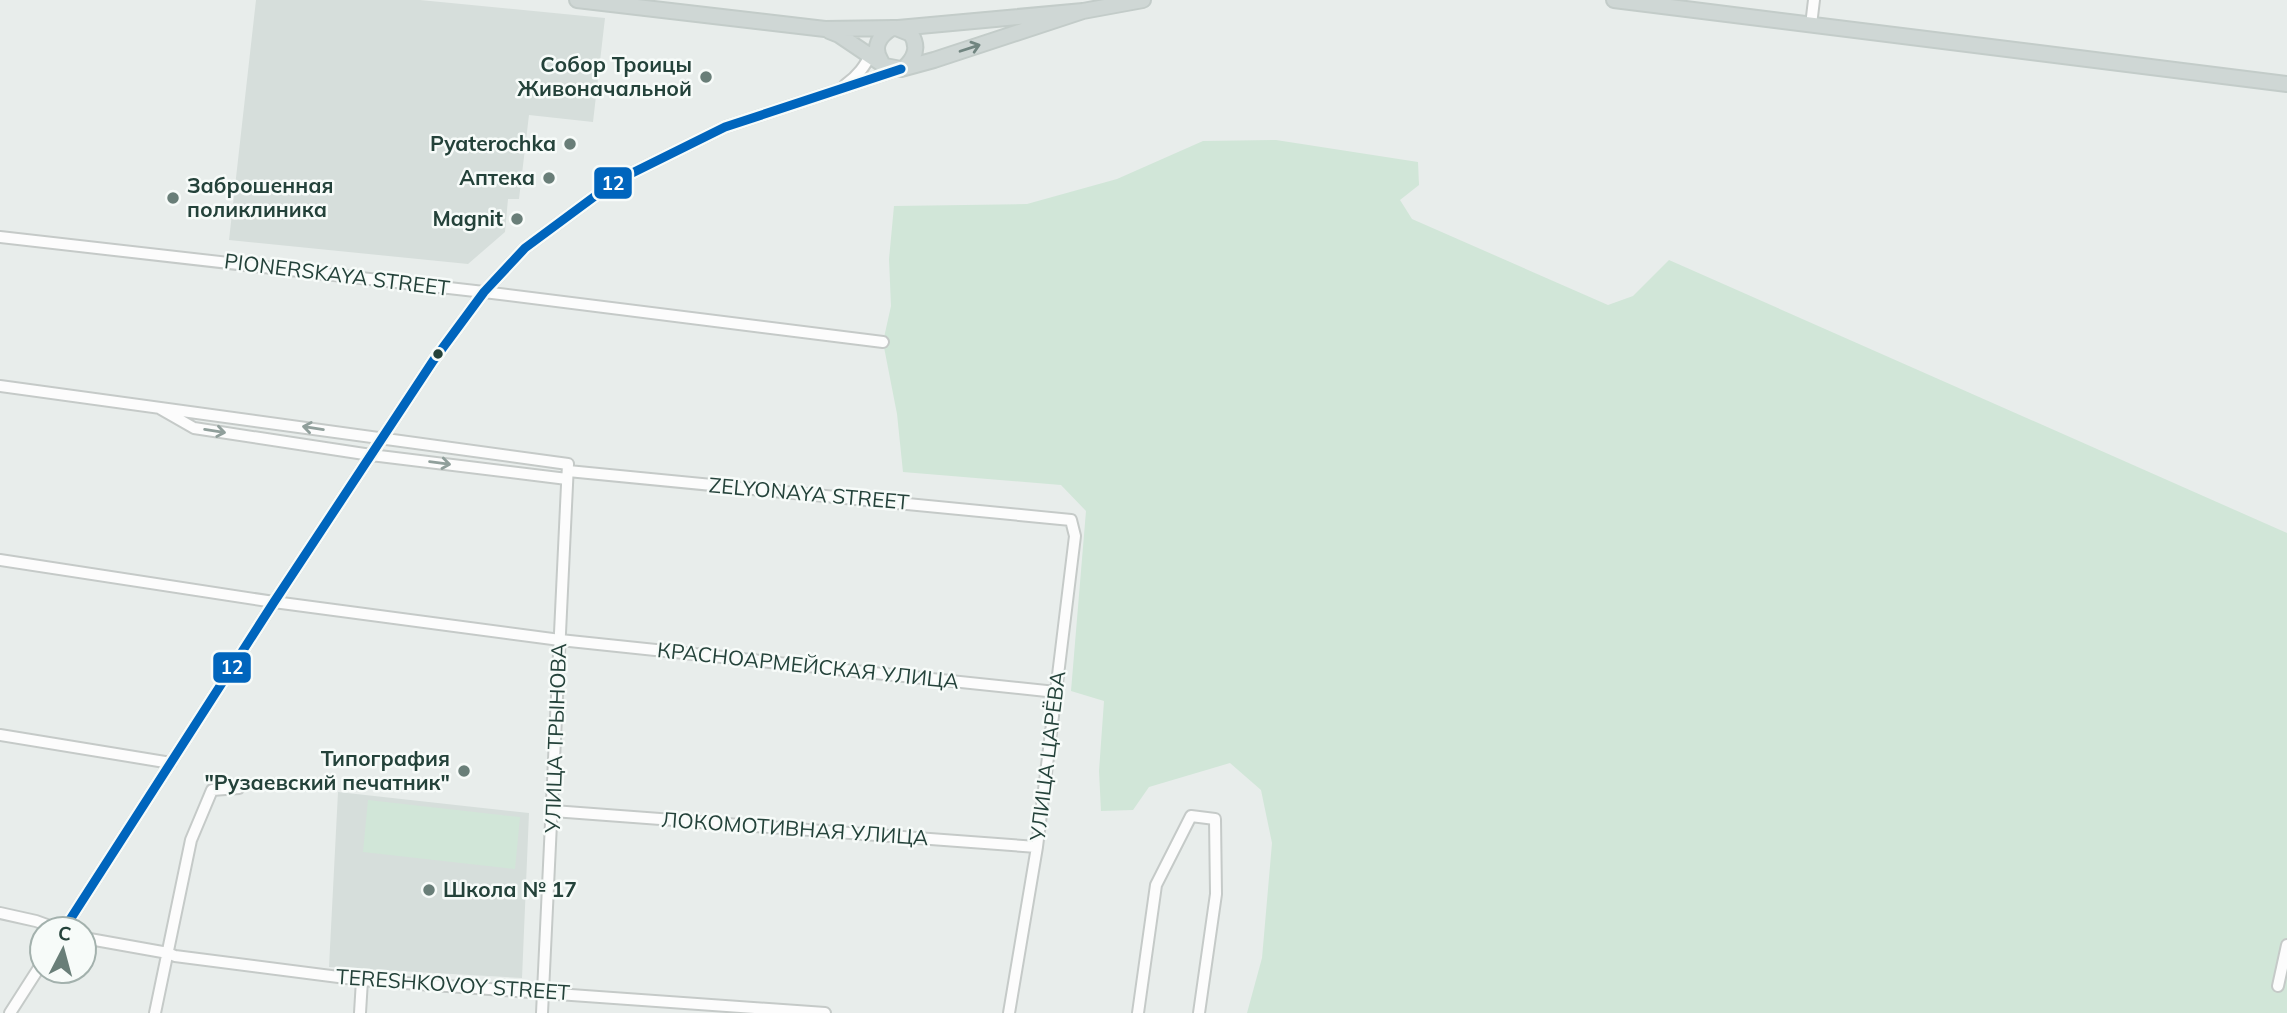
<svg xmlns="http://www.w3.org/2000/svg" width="2287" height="1013" font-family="Mulish,sans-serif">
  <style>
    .built { fill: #d6dedb }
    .green { fill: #d1e6d8 }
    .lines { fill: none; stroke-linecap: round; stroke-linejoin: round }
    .minor-casing { stroke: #c5cac8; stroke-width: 14 }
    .major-casing { stroke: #c3ccc9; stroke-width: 18 }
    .minor { stroke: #fcfcfc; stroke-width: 10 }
    .major { stroke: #cfd7d5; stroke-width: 14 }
    .bus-1-casing { stroke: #f7fbf9; stroke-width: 14 }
    .bus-1 { stroke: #0065bd; stroke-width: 9 }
    .oneway { stroke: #718580 }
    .oneway2 { stroke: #909f9b }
    .poi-dot { fill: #697e78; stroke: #f7fbf9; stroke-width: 2.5 }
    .bus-dot { fill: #24423a; stroke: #f7fbf9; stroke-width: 2.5 }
    .labels { text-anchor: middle; stroke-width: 5; stroke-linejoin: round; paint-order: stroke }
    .poi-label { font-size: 21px; font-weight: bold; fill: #24423a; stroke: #f7fbf9; text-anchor: end }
    .street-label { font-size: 21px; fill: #24423a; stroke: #f7fbf9 }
    .line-badge { stroke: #f7fbf9; stroke-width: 2.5 }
    .badge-label { font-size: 19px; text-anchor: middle; font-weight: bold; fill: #fff }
  </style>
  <rect width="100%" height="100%" fill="#e8edeb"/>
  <path class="built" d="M256,0H420L605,18L593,122L529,115L519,199H508L505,232L468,264L229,240Z
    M338,792L529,813L522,978L329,967Z"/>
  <path class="green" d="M1276,140L1418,162L1419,185L1400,200L1412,219L1608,305L1633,296L1669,260L2287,533V1013H1247L1262,958L1272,843L1261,790L1230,763L1149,787L1133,810L1101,811L1099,771L1104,701L1071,691L1086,511L1061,485L903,472L897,414L883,342L891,306L889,259L894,206L1027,204L1117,179L1203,141Z
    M368,800L520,817L515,869L363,852Z"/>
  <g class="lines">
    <defs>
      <path id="minor" d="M1811,25L1814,0
        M845,85C858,76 865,66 872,52
        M0,237L484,292L883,342
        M0,386L568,464L542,1013
        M159,408L194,428L371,455L567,479
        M568,471L1071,520L1075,536L1037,847L1009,1013
        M0,560L274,602L560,640L1056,692
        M0,735L171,763
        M553,811L1037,847
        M0,913L36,921L58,929
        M64,929L274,602L433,361L484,292L525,248L614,182L725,127L901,69
        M84,938L168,953L175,956L362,980L825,1013
        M2278,986L2287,945
        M10,1013L42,963
        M155,1013L191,840L212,790L239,788
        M360,1013L362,980
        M1138,1013L1156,885L1191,816L1215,819L1216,894L1199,1013"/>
      <path id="major" d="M577,0L825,29L896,28L911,34C919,47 915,58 904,68
        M1614,0L2287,84
        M898,28L1083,11L1143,0
        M829,31L839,35L885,66L901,69L934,60L1083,11
        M881,61C872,47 879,36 892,28"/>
    </defs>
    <use href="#minor" class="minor-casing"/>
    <use href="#major" class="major-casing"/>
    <use href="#minor" class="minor"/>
    <use href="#major" class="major"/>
    <defs>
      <path id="bus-1" d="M64,929L274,602L433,361L484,292L525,248L614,182L725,127L901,69"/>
    </defs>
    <use href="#bus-1" class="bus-1-casing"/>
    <use href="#bus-1" class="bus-1"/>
  </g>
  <defs><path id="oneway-shaft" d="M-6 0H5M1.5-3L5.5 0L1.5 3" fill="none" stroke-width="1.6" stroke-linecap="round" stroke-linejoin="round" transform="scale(1.75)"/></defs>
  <use class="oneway" href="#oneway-shaft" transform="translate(970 48) rotate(-18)"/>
  <g class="oneway2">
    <use href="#oneway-shaft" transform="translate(313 428) rotate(-171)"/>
    <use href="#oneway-shaft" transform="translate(215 431) rotate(9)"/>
    <use href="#oneway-shaft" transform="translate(440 463) rotate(7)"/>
  </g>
  <g class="poi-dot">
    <circle cx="706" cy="77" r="7"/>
    <circle cx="570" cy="144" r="7"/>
    <circle cx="549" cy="178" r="7"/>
    <circle cx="173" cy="198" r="7"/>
    <circle cx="517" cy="219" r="7"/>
    <circle cx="464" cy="771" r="7"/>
    <circle cx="429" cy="890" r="7"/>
  </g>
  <circle class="bus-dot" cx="438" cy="354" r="6"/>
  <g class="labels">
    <g class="poi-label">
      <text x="692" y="72">Собор Троицы<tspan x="692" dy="24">Живоначальной</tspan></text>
      <text x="556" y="151">Pyaterochka</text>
      <text x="535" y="185">Аптека</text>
      <text x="187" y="193" text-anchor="start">Заброшенная<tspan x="187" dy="24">поликлиника</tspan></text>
      <text x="503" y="226">Magnit</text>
      <text x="450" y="766">Типография<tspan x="450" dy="24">"Рузаевский печатник"</tspan></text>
      <text x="443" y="897" text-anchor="start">Школа № 17</text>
    </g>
    <g class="street-label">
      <text transform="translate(337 275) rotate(7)" y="7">PIONERSKAYA STREET</text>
      <text transform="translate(809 494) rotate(5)" y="7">ZELYONAYA STREET</text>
      <text transform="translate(808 666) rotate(6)" y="7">КРАСНОАРМЕЙСКАЯ УЛИЦА</text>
      <text transform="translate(556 738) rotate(-88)" y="7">УЛИЦА ТРЫНОВА</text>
      <text transform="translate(1048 756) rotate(-83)" y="7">УЛИЦА ЦАРЁВА</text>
      <text transform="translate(795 829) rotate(4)" y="7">ЛОКОМОТИВНАЯ УЛИЦА</text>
      <text transform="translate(453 985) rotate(4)" y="7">TERESHKOVOY STREET</text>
    </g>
  </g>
  <g class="line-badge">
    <rect x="593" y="166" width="40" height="34" rx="7" fill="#0065bd"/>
    <rect x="212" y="651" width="40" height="33" rx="7" fill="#0065bd"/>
  </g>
  <g class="badge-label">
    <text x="613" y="190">12</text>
    <text x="232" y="674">12</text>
  </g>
  <g transform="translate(63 950) rotate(6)"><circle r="33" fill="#f7fbf9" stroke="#a3b1ad" stroke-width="2"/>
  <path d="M0-5L12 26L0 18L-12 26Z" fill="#697e78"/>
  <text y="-10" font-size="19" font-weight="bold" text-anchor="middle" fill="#24423a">С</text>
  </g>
</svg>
